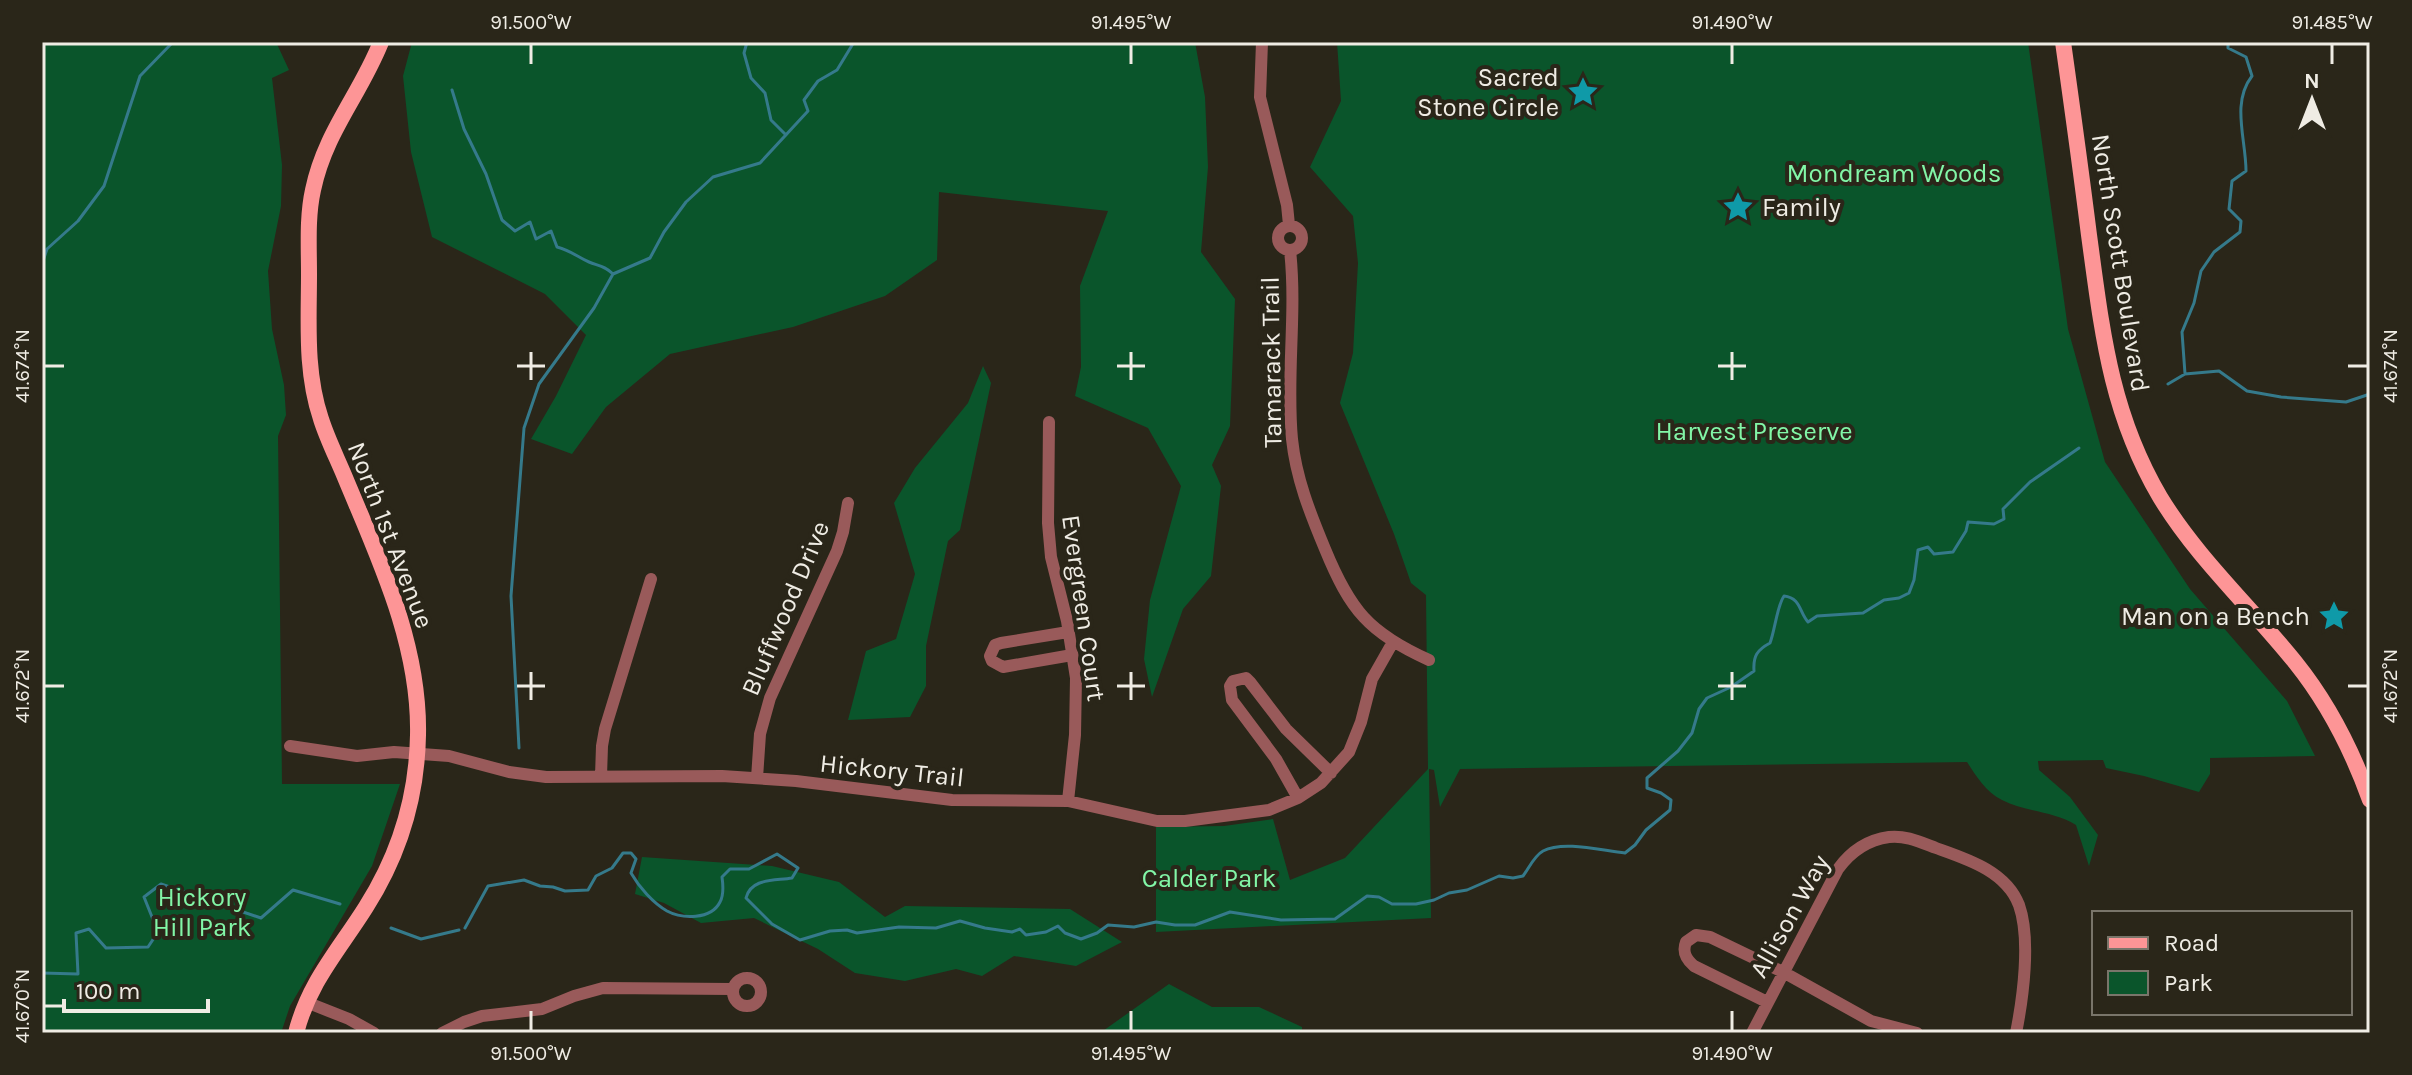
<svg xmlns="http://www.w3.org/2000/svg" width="2412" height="1075" font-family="Karla,sans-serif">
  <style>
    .green { fill: #0a552b }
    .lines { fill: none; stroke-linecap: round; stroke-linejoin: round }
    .stream { stroke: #357a8b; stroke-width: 3 }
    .minor { stroke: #995a5a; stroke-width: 12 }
    .major { stroke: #fd9596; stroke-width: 16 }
    .ticks { fill: none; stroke: #efece4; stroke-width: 3 }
    .labels { text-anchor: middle; stroke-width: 8; stroke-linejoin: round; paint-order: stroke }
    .poi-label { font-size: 26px; fill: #efece4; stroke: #2a2619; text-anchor: end }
    .park-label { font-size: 26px; fill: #82f6a7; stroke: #2a2619 }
    .street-label { font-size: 26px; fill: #efece4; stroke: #2a2619 }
    .neatline { fill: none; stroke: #efece4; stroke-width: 3 }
    .ticks-label { font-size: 20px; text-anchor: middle; fill: #efece4 }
  </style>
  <rect width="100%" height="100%" fill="#2a2619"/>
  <path class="green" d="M42,42H276L289,70L272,78L282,165L281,206L268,271L272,329L284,385L286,415L278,436L282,784H400L372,866L290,1006L281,1033H42Z
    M412,42H1195L1205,97L1208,167L1201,252L1235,299L1230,426L1212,465L1221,486L1211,576L1183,609L1152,697L1144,659L1150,600L1181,486L1148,428L1075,396L1081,367L1080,286L1108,211L939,192L937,260L885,296L793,327L670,354L606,407L572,454L531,439L556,396L586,335L545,294L432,237L411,152L403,76Z
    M1337,42H2028L2068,329L2105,462L2190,589L2287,701L2315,756L2210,758V774L2199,792L2144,776L2106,768L2103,760L2038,761L2039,770L2070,797L2098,835L2089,866L2076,825C2053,811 2025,812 2002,800C1986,792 1976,776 1967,762L1460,769L1440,807L1434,770L1429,769L1431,918L1156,932V827L1224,826L1273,819L1290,880L1345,858L1428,769L1426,595L1411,583L1394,534L1340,403L1353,353L1358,263L1353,216L1310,167L1341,101Z
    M983,366L991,383L960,530L948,541L926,646V686L910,717L848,720L866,651L896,639L915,574L894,503L915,468L968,403Z
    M642,857L772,866L839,882L885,917L905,906L1070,909L1122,942L1076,966L1014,956L982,976L956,969L905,981L855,973L818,949L754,918L701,923L664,903L635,894Z
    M1169,984L1212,1007H1259L1302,1027V1033H1100Z"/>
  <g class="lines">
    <path class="stream" d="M747,42L744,53L751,78L765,93L771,120L786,135
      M452,90L464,129L486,174L502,220L515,231L530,222L536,239L551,231L557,247C572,251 577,257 589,262C599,266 605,266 613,274
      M42,264L47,249L78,221L104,186L140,76L173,42
      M2185,374L2182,332L2194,303L2201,271L2214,252L2240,232L2241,221L2229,209L2232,181L2246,171C2246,139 2231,103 2252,76L2246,57L2228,48V42
      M2168,384L2185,374L2219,371L2247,391L2281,397L2346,402L2370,394
      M519,748L511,596L524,428L539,384L594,308L613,274L650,258L664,232L686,202L713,177L760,163L808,111L804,100L818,81L837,70L854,42
      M391,928L421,939L459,930
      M465,928L488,886L524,880L540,886L553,887L565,891L588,890L596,876L612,868L623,853H631L636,859L631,873C639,887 653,903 667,911C682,919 711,920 720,902C724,895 723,884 722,877L730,869H749L777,854L798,868L792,878C774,881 751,878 746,898L772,924L800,940L830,931L847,930L857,933L899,927L936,928L960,921L985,928L1012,932L1020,929L1026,935L1046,932L1058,926L1065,933L1081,939L1097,933L1108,925L1134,927L1156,922L1175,925H1195L1230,912L1281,920L1335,919L1367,896L1379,897L1392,904H1416L1434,900L1449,893L1467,890L1499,876L1513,878L1523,876C1529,868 1534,856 1543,851C1564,840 1603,851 1625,853L1635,845L1646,830L1670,810L1671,800L1661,793L1647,788V778L1678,751L1692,733L1699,709L1707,698L1731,687L1754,671C1753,656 1757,650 1770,643C1775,630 1777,606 1784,596C1801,598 1799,612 1808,622L1817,616L1863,613L1884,600L1899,598L1909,593L1914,580L1918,550L1928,547L1934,554L1953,552L1966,531L1968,522L1994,524L2004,519L2003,509L2030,482L2079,448
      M42,973L78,974L76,933L89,929L106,948L148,947L158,932L144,897L161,884L261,918L293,890L340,904"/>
    <path class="minor" d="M1262,42L1260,97L1287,205L1289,225
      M1278 238a12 12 0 1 1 24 0a12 12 0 1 1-24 0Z
      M1290,250C1297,313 1286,376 1292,439C1296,478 1310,513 1325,549C1350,610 1369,633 1429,660
      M1049,422L1048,523L1051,557L1067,621L1076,678L1075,735L1068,801
      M1068,632L1001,643L995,645L990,656L992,661L1003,667L1072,655
      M290,746L357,756L394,752L449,756L509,772L546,777L722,776L796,781L952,800L1068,801L1157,821H1185L1269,810L1298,798L1321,783L1349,752L1361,722L1372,679L1393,642
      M601,776L602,746L605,729L651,579
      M757,778L760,734L770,698L837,551L843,532L848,503
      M1298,798L1276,759L1232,700L1230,686L1233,681L1246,678L1250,682L1286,729L1331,773
      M733 992a14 14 0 1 1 28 0a14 14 0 1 1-28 0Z
      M306,1002L349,1019L374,1033
      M1767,1002L1694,966C1686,959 1682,952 1686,942L1696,935L1710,937L1783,972L1871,1021L1917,1033
      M442,1033L464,1022L482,1016L542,1009L574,996L603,988L732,989
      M1752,1033L1838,869C1851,851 1867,840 1889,837C1905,835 1920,842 1936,848C1967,859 2006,871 2019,905C2031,939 2023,998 2016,1033"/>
    <path class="major" d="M2063,42C2072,106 2081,171 2089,235C2102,330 2110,412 2160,497C2197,558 2250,606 2295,662C2328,703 2352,750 2370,800
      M296,1033C309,982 339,950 366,907C399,855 417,796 418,735C420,643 378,557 344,475C336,456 327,438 321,419C305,372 309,322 309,274C309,246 307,217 313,190C325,132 360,95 381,42"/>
  </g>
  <path class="ticks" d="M531,44V64M1131,44V64M1732,44V64M2332,44V64M531,352V380M1131,352V380M1732,352V380M44,366H64M517,366H545M1117,366H1145M1718,366H1746M2348,366H2368M531,672V700M1131,672V700M1732,672V700M44,686H64M517,686H545M1117,686H1145M1718,686H1746M2348,686H2368M44,1006H64M531,1011V1031M1131,1011V1031M1732,1011V1031"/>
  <defs>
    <symbol id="sight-bare" viewBox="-9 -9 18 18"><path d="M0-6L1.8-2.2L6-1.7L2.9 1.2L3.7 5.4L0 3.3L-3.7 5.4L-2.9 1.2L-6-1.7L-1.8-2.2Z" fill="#0f9aa8" stroke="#2a2619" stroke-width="2.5" paint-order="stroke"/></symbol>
  </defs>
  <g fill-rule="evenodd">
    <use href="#sight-bare" x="1561" y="70" width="44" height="44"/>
    <use href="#sight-bare" x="1716" y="185" width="44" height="44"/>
    <use href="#sight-bare" x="2312" y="594" width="44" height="44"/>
  </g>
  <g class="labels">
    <g class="poi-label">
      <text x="1559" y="86">Sacred<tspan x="1559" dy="30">Stone Circle</tspan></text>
      <text x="1762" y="216" text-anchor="start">Family</text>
      <text x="2310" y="625">Man on a Bench</text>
    </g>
    <g class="park-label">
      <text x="1894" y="182">Mondream Woods</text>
      <text x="1754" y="440">Harvest Preserve</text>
      <text x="1209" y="887">Calder Park</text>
      <text x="202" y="906">Hickory<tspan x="202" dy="30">Hill Park</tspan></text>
    </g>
    <g class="street-label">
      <text transform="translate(2121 263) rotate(81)" y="9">North Scott Boulevard</text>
      <text transform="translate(1271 362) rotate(-91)" y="9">Tamarack Trail</text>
      <text transform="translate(391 535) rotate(69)" y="9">North 1st Avenue</text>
      <text transform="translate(785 608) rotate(-67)" y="9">Bluffwood Drive</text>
      <text transform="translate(1084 608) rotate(82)" y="9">Evergreen Court</text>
      <text transform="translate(892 770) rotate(6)" y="9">Hickory Trail</text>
      <text transform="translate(1789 916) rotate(-61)" y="9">Allison Way</text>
    </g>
  </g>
  <rect width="2412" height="1075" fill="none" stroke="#2a2619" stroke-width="88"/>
  <rect x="2092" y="911" width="260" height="104" fill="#2a2619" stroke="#79756a" stroke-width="2"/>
  <rect x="2108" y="937" width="40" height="12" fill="#fd9596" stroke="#79756a" stroke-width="2"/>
  <text x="2164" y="951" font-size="24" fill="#efece4">Road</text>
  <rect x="2108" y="971" width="40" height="24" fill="#0a552b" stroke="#79756a" stroke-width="2"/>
  <text x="2164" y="991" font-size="24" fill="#efece4">Park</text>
  <g transform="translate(2312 100)" stroke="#2a2619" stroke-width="6" paint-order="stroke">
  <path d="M0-6L14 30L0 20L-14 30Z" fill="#efece4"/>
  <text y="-12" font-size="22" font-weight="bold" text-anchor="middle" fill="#efece4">N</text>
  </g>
  <path d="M64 999v12h144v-12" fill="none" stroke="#efece4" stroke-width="4"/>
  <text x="76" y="999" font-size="24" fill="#efece4" stroke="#2a2619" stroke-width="6" paint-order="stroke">100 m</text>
  <rect x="44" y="44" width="2324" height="987" class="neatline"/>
  <g class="ticks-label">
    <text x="531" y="29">91.500°W</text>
    <text x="1131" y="29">91.495°W</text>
    <text x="1732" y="29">91.490°W</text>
    <text x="2332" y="29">91.485°W</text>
    <text transform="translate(22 366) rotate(-90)" y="7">41.674°N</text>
    <text transform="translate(2390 366) rotate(-90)" y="7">41.674°N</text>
    <text transform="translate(22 686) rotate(-90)" y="7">41.672°N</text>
    <text transform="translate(2390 686) rotate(-90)" y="7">41.672°N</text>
    <text transform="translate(22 1006) rotate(-90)" y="7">41.670°N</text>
    <text x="531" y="1060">91.500°W</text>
    <text x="1131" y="1060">91.495°W</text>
    <text x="1732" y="1060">91.490°W</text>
  </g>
</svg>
